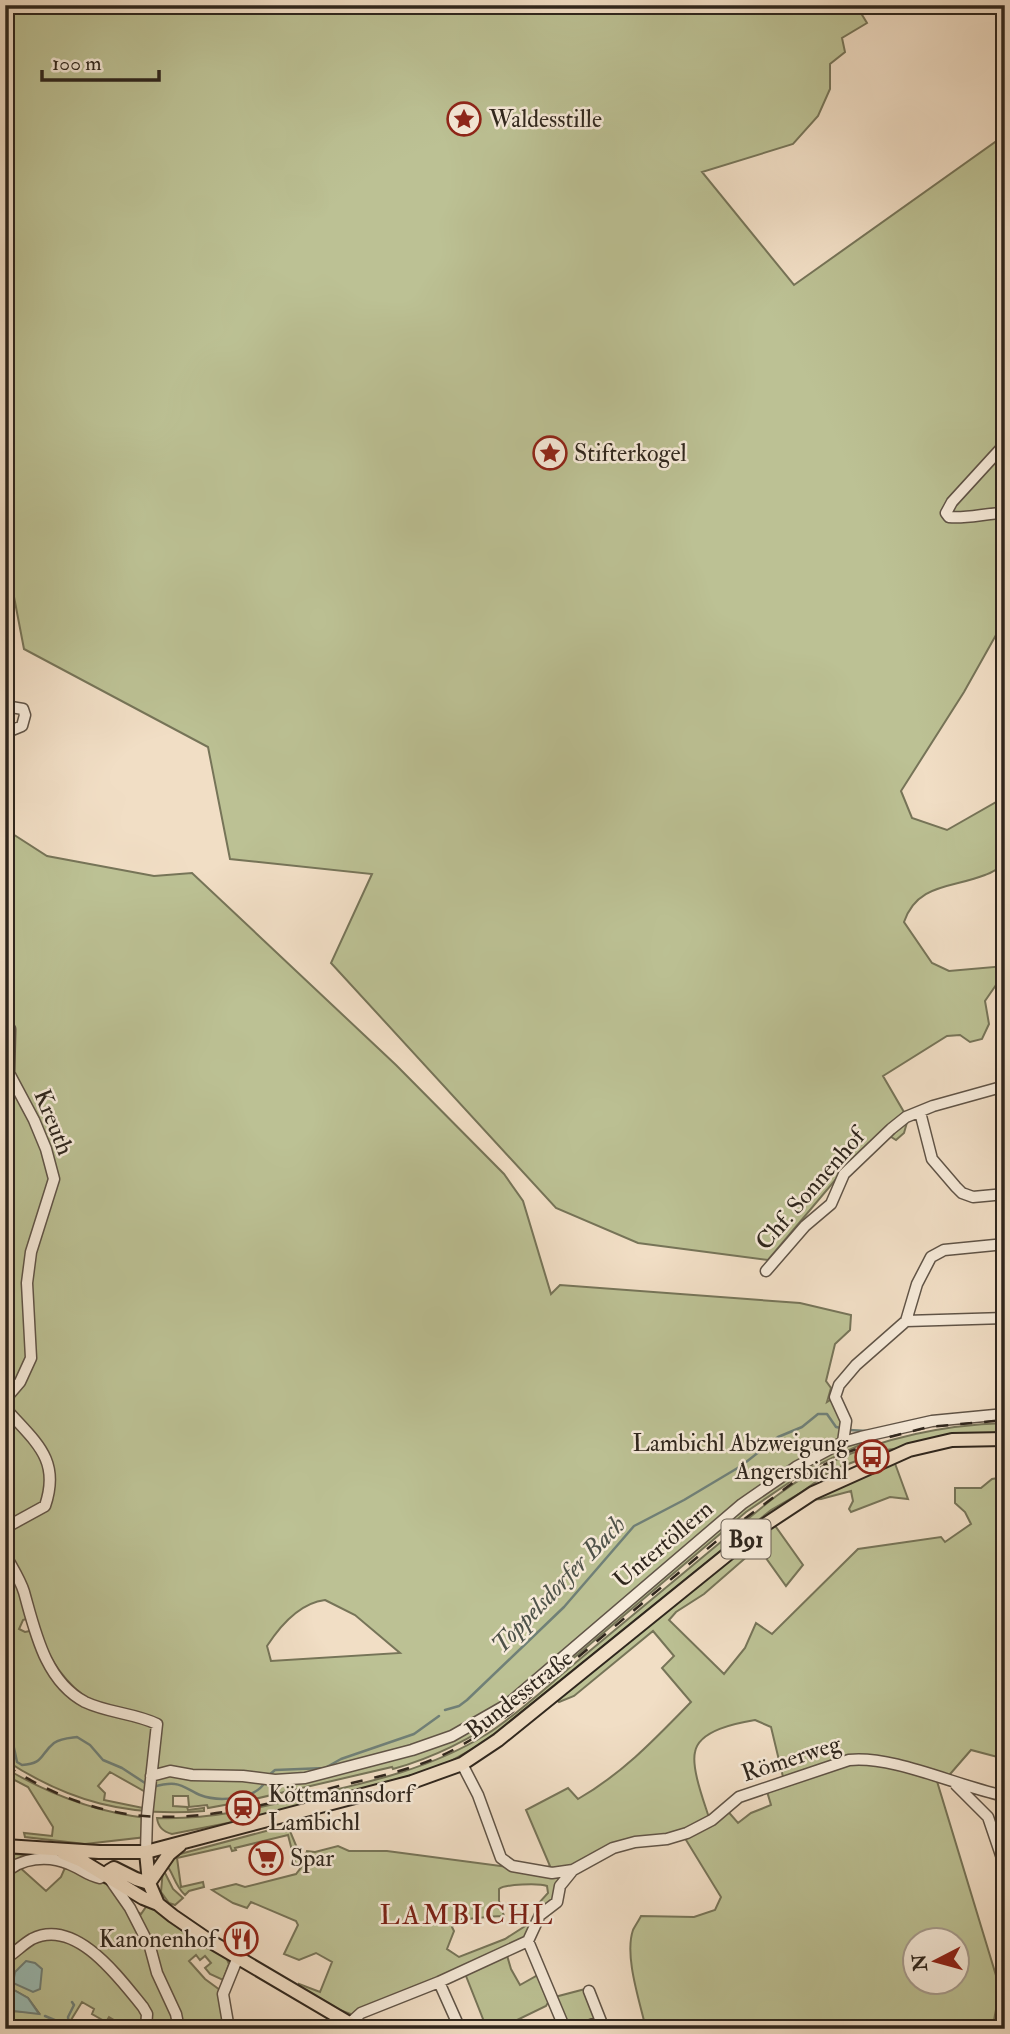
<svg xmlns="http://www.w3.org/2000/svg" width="1010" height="2034" font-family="'IM FELL Double Pica',serif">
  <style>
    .green { fill: #bcc194; stroke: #767458; stroke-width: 2; fill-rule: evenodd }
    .water { fill: #9bbcb4; stroke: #708078; stroke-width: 2 }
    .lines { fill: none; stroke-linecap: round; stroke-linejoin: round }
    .stream { stroke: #708078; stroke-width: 2.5 }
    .minor-casing { stroke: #605447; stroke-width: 13 }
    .major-casing { stroke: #2f261d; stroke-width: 16 }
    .minor { stroke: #f6ead9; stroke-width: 10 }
    .major { stroke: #f1dec5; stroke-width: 12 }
    .rail { stroke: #2f261d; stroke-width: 2.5; stroke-dasharray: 12 12; stroke-linecap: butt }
    .labels { text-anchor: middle; stroke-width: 5; stroke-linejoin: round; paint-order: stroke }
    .shield { fill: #f6ead9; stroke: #6b6155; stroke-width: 2 }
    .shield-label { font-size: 23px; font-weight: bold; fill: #2f261d }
    .poi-label { font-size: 24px; fill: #2f261d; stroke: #f6ead9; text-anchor: start }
    .street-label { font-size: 24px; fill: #2f261d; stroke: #f6ead9 }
    .water-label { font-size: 26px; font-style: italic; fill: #4f534a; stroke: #f6ead9 }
    .quarter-label { font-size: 28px; letter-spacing: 2px; fill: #7a1f14; stroke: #f6ead9 }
  </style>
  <rect width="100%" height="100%" fill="#f1dec5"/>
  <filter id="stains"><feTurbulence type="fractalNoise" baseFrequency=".00286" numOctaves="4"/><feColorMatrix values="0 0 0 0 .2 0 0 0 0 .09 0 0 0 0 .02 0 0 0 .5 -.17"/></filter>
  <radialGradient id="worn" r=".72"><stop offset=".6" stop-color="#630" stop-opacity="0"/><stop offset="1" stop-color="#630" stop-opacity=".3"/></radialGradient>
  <path class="green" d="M5,5H856L867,23L842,38L845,52L830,64V89L818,116L793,144L702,172L794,285L1005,135V619L964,692L901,791L912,818L947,830L1005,797V865C998,868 992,873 985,875C953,888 917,883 904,922L932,963L949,971L1005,966V972L985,1001L989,1024L982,1039L970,1042L960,1035L947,1036L883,1076L908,1119L904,1133L896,1140L888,1135L847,1166L768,1260L638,1243L556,1208L331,963L372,874L230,859L208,747L24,649L5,550Z
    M5,829L47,856L154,876L192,873L396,1065L504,1174L523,1201L551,1294L560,1285L800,1303L851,1315L850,1330L835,1344L826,1381L831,1388L827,1402L835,1397L844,1415L843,1441L885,1433L809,1469L746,1512L510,1712C473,1738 436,1757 393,1769L392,1767L246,1801L208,1808L207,1805L189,1807L188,1796H173V1806L187,1807L188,1810L204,1808V1811C128,1817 69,1802 5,1760ZM325,1600L355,1615L400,1653L271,1661L267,1646C280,1626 300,1603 325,1600ZM29,1618C48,1652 58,1679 91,1701L56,1683L44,1664L30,1631L25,1632L19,1629L23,1620ZM110,1772L149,1794L148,1809L104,1800L105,1793L98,1786Z
    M1005,1423V1434L886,1450L832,1470L802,1492L771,1510L483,1743L447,1763L424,1772L253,1818L172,1834C164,1832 158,1827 157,1818C209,1820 259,1808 308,1796C371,1782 432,1768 487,1734C518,1714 545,1688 574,1664C621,1625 668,1586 716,1546C750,1517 790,1481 831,1462C886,1437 944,1425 1005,1423Z
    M893,1458L908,1499L890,1497L851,1512L849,1509L853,1501L851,1491L821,1499L799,1501Z
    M1005,1477V1759L971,1750L945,1780L936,1778L998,1982L1005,1984V1994L999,1993L993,2026L975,2029H646C640,2002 624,1956 633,1930C635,1926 639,1920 641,1916L694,1917L715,1910L721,1897L683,1835L635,1842L573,1870L559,1896L540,1915L538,1904L548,1893L547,1886C539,1883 505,1884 499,1889V1901L504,1916C488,1916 473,1919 456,1920L452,1927L454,1931L447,1949L459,1957L505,1939L530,1923H536L528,1941L506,1952L511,1969L520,1985L538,1975L549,2001L546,2006L517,2020L521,2029H487L464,1971L356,2016L337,2009L299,1987V1984L320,1992L332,1962L316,1953L299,1960L284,1954L298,1925L296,1921L251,1902L247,1908L233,1903L212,1890L236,1884L245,1887L296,1874L303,1865L307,1851L315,1852L338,1846L349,1851H387L539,1871L550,1866L526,1810L568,1788L578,1799C622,1774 656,1738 691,1702L662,1668L674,1656L653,1631L574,1696L559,1702L553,1696L771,1520L803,1565L786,1586L758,1547L704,1594L676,1612L669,1620L724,1674L745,1648L756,1623L772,1634L858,1549L941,1537L945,1542L971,1524L965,1512L955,1503V1488H981L992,1479ZM755,1720L771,1727L784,1781L766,1788L771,1805L751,1813L738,1823L725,1808L710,1821C705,1804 691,1769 695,1752C699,1730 737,1723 755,1720ZM916,1940H958V1982H916Z
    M5,1768C50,1795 95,1812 147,1818L146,1837L85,1844L25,1837L24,1833L52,1836L53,1827L28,1787L5,1775Z
    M277,1828L290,1831L300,1855V1861L296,1866L288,1835L235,1848L236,1850L232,1851L230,1846L177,1858L181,1887L203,1882L204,1887L189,1891L185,1895C174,1885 173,1871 166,1865L180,1854Z
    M5,1853L35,1856L17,1865L46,1891L61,1877L67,1863L100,1878L133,1897L128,1905L141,1914L148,1904L199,1941L226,1957L229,1964L223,1980L210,1974L205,1968L211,1963L205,1956L200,1960L196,1955L189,1961L205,1979L220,1990L229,2029H129L109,2017L106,2022L92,2014L94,2009L82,2002L71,2020V2026L76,2029H5V2021L14,2011L39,2013L28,1998L5,1985V1932L11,1928L13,1913L5,1912Z
    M163,1869L173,1889L183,1898L175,1905L169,1903L161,1892Z
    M589,1988L601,2021L580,2029H565L551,1998Z"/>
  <path class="water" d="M26,1961L35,1963L42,1969L40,1989L33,1992L13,1983L15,1972Z
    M5,1985L28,1998L39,2014L14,2011L5,2021Z"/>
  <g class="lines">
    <path class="stream" d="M849,1430L867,1431
      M445,1710L459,1706L467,1700L564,1607L634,1526L684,1500L741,1466L778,1437L802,1427L818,1414H827L836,1427L841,1428
      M5,1741L14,1748L17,1762L22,1765C44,1764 40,1754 54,1743C61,1738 69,1738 77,1737L90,1745L103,1760L122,1768L148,1785
      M268,1776L275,1770L325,1768L341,1759L414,1734L439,1716
      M153,1787C160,1785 168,1783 175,1784C184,1785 192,1792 200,1795C218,1802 255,1800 265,1782
      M45,2016L76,2029
      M69,2025L68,2017L74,2005L72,2002"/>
    <defs>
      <path id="minor" d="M1005,444L952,502L946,513L949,517C967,519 986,513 1005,513
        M5,706L23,709L25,715L22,726L5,733
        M5,1021L10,1029L9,1073L34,1120L46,1149L54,1179L31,1252L27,1283L31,1358L20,1382L8,1396L7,1410C35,1442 61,1459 45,1506L5,1528
        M920,1112L932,1159L956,1187L962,1193L973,1197L1005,1194
        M766,1271L805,1226L831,1204L844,1174L891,1129L906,1117L933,1106L1005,1086
        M906,1321L1005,1318
        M843,1442L846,1421L835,1397L839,1385L856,1365L906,1321L917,1284L931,1257L944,1250L1005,1244
        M5,1554C11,1566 20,1579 24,1592C35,1631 45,1681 85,1702C108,1713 134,1713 157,1724L147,1816L146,1852
        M462,1764L478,1795L501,1858L512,1866L552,1873L573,1870L613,1848L635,1842L667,1839L687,1833L712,1820L739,1797L849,1760C893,1755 959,1787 1005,1796
        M151,1776L170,1771L192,1775L243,1776L275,1780L305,1778L412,1750L452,1736L508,1704L742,1504L796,1467L843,1442L861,1437L932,1421L1005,1414
        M956,1785L988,1817L1005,1867
        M5,1874C20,1857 49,1855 69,1864C80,1868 88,1876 100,1878L105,1875
        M109,1878L130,1908L150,1947L157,1973L176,2014L179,2029
        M528,1941L565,2029
        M5,1959C15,1953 23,1944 32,1939C76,1917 120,1979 143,2007L147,2014L146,2029
        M439,1982L460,2029
        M589,1991L604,2029
        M350,2023L361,2013L439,1982L528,1941L540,1915L557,1902L560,1886L573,1870
        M229,2029L223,1994L238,1957
        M580,2029L601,2021"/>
      <path id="major" d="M5,1846L99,1852H146L412,1782L462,1764L498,1740L760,1528L813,1493L909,1450L952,1440L1005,1439
        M146,1852L149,1883L158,1904
        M63,1853L82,1861L143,1898L158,1904L173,1916L208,1940L359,2029
        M108,1877L109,1871L114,1868L136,1879L149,1883
        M149,1883L169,1854L180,1845"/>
    </defs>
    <use href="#minor" class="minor-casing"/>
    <use href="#major" class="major-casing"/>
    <use href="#minor" class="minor"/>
    <use href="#major" class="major"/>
    <path class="rail" d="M5,1765C47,1792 94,1812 144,1816C210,1821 276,1802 339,1786C377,1777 416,1769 451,1751C472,1740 491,1727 510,1714L731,1529L802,1476L851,1451L886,1438L928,1427L1005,1420"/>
  </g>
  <defs>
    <symbol id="sight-ring" viewBox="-11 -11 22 22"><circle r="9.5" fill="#f6ead9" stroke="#8f2418" stroke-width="1.5"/><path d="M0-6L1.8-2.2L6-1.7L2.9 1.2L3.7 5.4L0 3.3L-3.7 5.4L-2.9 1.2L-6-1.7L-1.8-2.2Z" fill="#8f2418"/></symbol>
    <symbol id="bus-ring" viewBox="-11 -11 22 22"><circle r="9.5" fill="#f6ead9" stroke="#8f2418" stroke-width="1.5"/><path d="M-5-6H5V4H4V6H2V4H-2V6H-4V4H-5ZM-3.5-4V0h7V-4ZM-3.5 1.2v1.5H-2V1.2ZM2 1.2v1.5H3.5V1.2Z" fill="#8f2418"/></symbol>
    <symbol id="station-ring" viewBox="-11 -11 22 22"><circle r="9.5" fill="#f6ead9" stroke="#8f2418" stroke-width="1.5"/><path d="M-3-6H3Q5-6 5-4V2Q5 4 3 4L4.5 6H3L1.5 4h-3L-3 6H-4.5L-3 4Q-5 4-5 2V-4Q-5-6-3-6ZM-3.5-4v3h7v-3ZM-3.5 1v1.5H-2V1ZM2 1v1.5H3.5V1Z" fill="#8f2418"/></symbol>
    <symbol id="supermarket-ring" viewBox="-11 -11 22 22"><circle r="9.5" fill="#f6ead9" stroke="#8f2418" stroke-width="1.5"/><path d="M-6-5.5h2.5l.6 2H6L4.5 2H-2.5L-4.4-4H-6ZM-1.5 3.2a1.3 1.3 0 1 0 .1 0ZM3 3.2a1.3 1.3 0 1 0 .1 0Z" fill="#8f2418"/></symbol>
    <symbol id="restaurant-ring" viewBox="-11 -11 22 22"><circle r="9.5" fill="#f6ead9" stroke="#8f2418" stroke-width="1.5"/><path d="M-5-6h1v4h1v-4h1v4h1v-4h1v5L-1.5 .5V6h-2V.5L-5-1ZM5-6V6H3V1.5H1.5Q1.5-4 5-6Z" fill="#8f2418"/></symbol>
  </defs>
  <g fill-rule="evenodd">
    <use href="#sight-ring" x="445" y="100" width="38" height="38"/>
    <use href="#sight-ring" x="531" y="434" width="38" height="38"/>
    <use href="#bus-ring" x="853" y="1438" width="38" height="38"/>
    <use href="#station-ring" x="224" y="1789" width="38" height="38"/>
    <use href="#supermarket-ring" x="247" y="1839" width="38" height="38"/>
    <use href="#restaurant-ring" x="222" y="1920" width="38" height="38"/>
  </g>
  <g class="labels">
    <rect class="shield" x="721.5" y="1519.5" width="49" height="39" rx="5"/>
    <g class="shield-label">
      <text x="746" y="1547">B91</text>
    </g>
    <g class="poi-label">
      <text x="489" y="127">Waldesstille</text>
      <text x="574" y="461">Stifterkogel</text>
      <text x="848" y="1451" text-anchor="end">Lambichl Abzweigung<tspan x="848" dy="28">Angersbichl</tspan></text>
      <text x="268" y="1802">Köttmannsdorf<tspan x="268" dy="28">Lambichl</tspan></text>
      <text x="290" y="1866">Spar</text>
      <text x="216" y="1947" text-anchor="end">Kanonenhof</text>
    </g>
    <g class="street-label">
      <text transform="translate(54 1122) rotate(68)" y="8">Kreuth</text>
      <text transform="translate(810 1189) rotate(-49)" y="8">Chf. Sonnenhof</text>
      <text transform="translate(663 1544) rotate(-40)" y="8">Untertöllern</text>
      <text transform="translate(519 1694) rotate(-38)" y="8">Bundesstraße</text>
      <text transform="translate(791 1758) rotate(-18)" y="8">Römerweg</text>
    </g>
    <g class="water-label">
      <text transform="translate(558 1584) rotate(-46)" y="9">Toppelsdorfer Bach</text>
    </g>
    <g class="quarter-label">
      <text x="467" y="1924">LAMBICHL</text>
    </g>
  </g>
  <rect width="1010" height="2034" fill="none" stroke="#f1dec5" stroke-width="28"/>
  <rect x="7" y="7" width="996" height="2020" fill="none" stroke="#2f261d" stroke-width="3.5"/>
  <rect x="14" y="14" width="982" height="2006" fill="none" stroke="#2f261d" stroke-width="2"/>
  <g transform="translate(936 1961) rotate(264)"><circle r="33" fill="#f6ead9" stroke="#a69c8e" stroke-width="2"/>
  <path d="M0-5L12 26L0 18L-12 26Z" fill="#8f2418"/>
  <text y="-10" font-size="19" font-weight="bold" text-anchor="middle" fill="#2f261d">N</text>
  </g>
  <path d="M42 70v10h117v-10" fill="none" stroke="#2f261d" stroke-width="3.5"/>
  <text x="52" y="70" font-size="21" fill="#2f261d" stroke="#f6ead9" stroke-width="5" paint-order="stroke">100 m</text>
  <rect width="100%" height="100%" filter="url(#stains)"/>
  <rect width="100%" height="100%" fill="url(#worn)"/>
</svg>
